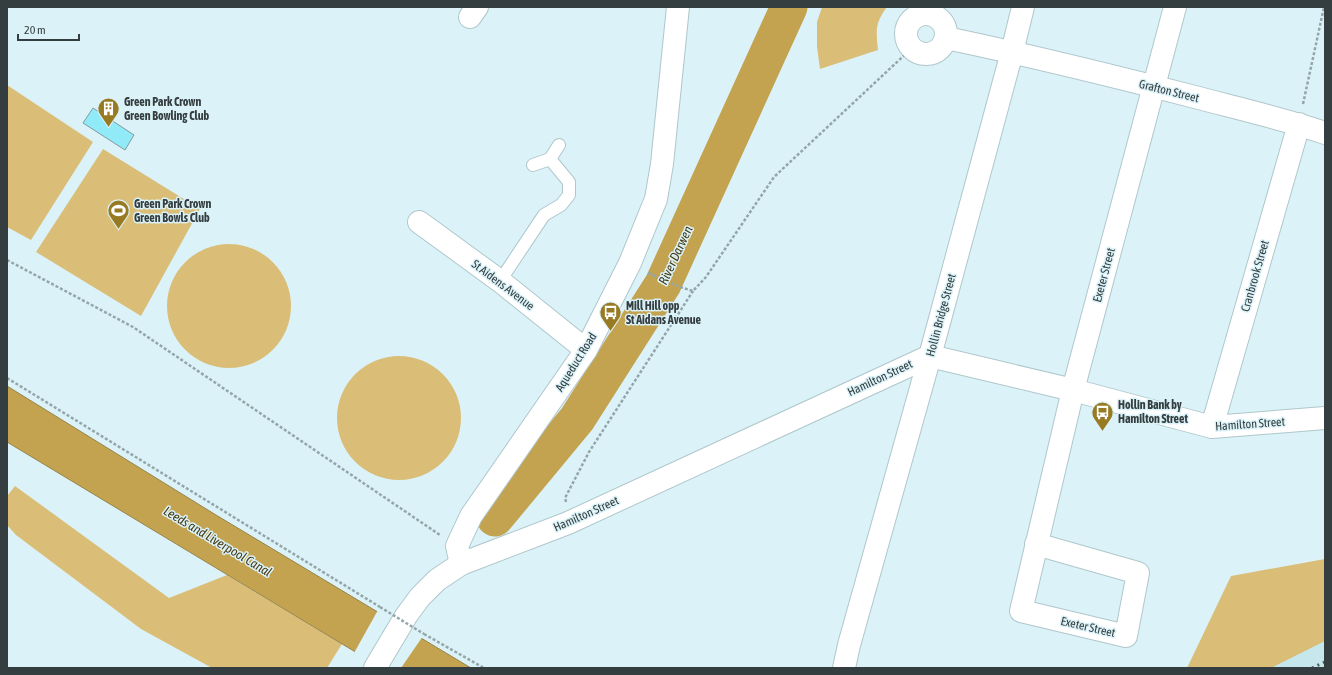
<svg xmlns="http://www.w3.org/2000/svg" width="1332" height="675" font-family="'Asap Condensed',sans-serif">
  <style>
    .built { fill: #c6e7ec }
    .green { fill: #dabe78 }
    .water { fill: #c3a34f; stroke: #98844a }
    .pier { fill: #dbf3f8 }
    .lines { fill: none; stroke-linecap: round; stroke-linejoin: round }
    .river { stroke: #c3a34f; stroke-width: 37 }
    .building { fill: #90eaf8; stroke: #839a9e }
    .lane-casing { stroke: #afc7cb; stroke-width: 14 }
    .street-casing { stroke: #afc7cb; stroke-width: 24 }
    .secondary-casing { stroke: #afc7cb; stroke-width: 24 }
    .path { stroke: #94a6a9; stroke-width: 2.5; stroke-dasharray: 3 2; stroke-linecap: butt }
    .lane { stroke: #fff; stroke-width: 12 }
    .street { stroke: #fff; stroke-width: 22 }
    .secondary { stroke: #fff; stroke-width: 22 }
    .rail { stroke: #556063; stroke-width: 3; stroke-dasharray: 2 4; stroke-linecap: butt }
    .path-bridge { stroke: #94a6a9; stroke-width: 2.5; stroke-dasharray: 3 2; stroke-linecap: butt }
    .labels { text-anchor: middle; stroke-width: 3; stroke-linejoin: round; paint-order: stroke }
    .street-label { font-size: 12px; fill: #343d3f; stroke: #dbf3f8 }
    .poi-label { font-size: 12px; font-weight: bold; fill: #343d3f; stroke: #dbf3f8; text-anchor: start }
    .water-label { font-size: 13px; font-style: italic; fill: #473915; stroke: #dbf3f8 }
  </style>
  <rect width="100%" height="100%" fill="#dbf3f8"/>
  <path class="built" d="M1325,640V668H1266Z"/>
  <path class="green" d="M822,7H887C875,23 876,30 878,50L820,69L817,47V22Z
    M7,85L93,142L31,240L7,227Z
    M103,149L200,209L141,316L36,252Z
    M167 306a62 62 0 1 1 124 0a62 62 0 1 1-124 0Z
    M337 418a62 62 0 1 1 124 0a62 62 0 1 1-124 0Z
    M15,486L169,598L227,575L342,644L327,668H212L141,629L16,535L7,525V496Z
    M1325,559V641L1271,668H1187L1231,576Z"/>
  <path class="water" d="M7,386L216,515L471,668H382L7,442Z"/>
  <path class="pier" d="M378,610L423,636L401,668H378L354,653Z"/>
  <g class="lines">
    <path class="river" d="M495,518L577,419L663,284L789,7"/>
  </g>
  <path class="building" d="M93,108L134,135L125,150L83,123Z"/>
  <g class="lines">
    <defs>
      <path id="lane" d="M533,165L550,159L559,145
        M500,281L544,215L561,205L569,195V182L550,159"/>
      <path id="street" d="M906 34a20 20 0 1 1 40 0a20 20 0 1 1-40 0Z
        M470,17L477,7
        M946,38C1028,55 1109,75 1191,96C1236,108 1281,118 1325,133
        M419,222L500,281L586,350
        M1212,427L1299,124
        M1036,544L1138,573L1126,636L1021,611L1073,390L1175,7
        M461,564L457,546L471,516L586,350L630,263L656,199L662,164L678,7
        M844,668L849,645L930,356L1073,390L1212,427L1325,418"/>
      <path id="secondary" d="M375,668L406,616L420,597L437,580L461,564L568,523L930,356L1012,52L1023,7"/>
    </defs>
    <use href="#lane" class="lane-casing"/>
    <use href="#street" class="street-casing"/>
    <use href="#secondary" class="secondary-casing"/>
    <path class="path" d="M924,7L925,13
      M1303,104L1324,7
      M7,260L133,327L440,535
      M648,273L680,287L693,291L706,277L774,177L912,48
      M7,378L380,607
      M566,502L565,498L589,452L693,291
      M424,634L484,668"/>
    <use href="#lane" class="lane"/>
    <use href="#street" class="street"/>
    <use href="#secondary" class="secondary"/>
    <path class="rail" d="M1312,668L1325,662"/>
    <path class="path-bridge" d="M380,607L424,634"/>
  </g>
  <defs>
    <symbol id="building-pin" viewBox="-11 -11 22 30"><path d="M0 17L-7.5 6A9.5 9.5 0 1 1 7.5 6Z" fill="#987a22" stroke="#dbf3f8"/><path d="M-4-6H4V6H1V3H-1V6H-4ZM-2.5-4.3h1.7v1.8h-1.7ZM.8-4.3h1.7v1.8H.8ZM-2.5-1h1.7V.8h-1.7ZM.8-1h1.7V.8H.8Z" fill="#fff"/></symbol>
    <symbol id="stadium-pin" viewBox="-11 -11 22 30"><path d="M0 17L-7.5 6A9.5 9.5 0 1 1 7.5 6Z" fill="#987a22" stroke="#dbf3f8"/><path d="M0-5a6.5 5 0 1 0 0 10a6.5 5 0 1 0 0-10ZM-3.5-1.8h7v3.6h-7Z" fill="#fff"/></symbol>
    <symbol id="bus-pin" viewBox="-11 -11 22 30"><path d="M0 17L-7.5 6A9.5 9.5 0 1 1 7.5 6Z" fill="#987a22" stroke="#dbf3f8"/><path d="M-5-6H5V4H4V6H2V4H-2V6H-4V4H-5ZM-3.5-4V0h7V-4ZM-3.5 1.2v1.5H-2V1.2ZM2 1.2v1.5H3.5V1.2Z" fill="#fff"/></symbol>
  </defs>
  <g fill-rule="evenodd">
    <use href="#building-pin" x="96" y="96" width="25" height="34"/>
    <use href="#stadium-pin" x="106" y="198" width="25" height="34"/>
    <use href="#bus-pin" x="598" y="300" width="25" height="34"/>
    <use href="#bus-pin" x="1090" y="400" width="25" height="34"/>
  </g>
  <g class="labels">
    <g class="street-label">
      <text transform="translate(1169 91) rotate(14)" y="4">Grafton Street</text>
      <text transform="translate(1104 275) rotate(-75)" y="4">Exeter Street</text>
      <text transform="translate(1255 276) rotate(-74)" y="4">Cranbrook Street</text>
      <text transform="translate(503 285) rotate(37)" y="4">St Aidens Avenue</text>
      <text transform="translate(941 315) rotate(-75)" y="4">Hollin Bridge Street</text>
      <text transform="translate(576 362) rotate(-58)" y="4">Aqueduct Road</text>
      <text transform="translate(880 378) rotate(-25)" y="4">Hamilton Street</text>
      <text transform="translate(1250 424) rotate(-4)" y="4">Hamilton Street</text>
      <text transform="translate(586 514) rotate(-24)" y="4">Hamilton Street</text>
      <text transform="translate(1088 627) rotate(13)" y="4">Exeter Street</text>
    </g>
    <g class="poi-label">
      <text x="124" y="106">Green Park Crown<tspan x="124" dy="14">Green Bowling Club</tspan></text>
      <text x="134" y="208">Green Park Crown<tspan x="134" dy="14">Green Bowls Club</tspan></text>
      <text x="626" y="310">Mill Hill opp<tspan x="626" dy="14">St Aidans Avenue</tspan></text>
      <text x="1118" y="409">Hollin Bank by<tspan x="1118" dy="14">Hamilton Street</tspan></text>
    </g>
    <g class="water-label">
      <text transform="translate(675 255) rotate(-65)" y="5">River Darwen</text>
      <text transform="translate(218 541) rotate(31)" y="5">Leeds and Liverpool Canal</text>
    </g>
  </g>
  <rect width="1332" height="675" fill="none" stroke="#343d3f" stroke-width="16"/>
  <path d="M18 34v6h61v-6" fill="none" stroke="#343d3f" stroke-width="2"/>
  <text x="24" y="34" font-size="12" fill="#343d3f" stroke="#dbf3f8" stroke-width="3" paint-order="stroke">20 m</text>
</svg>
